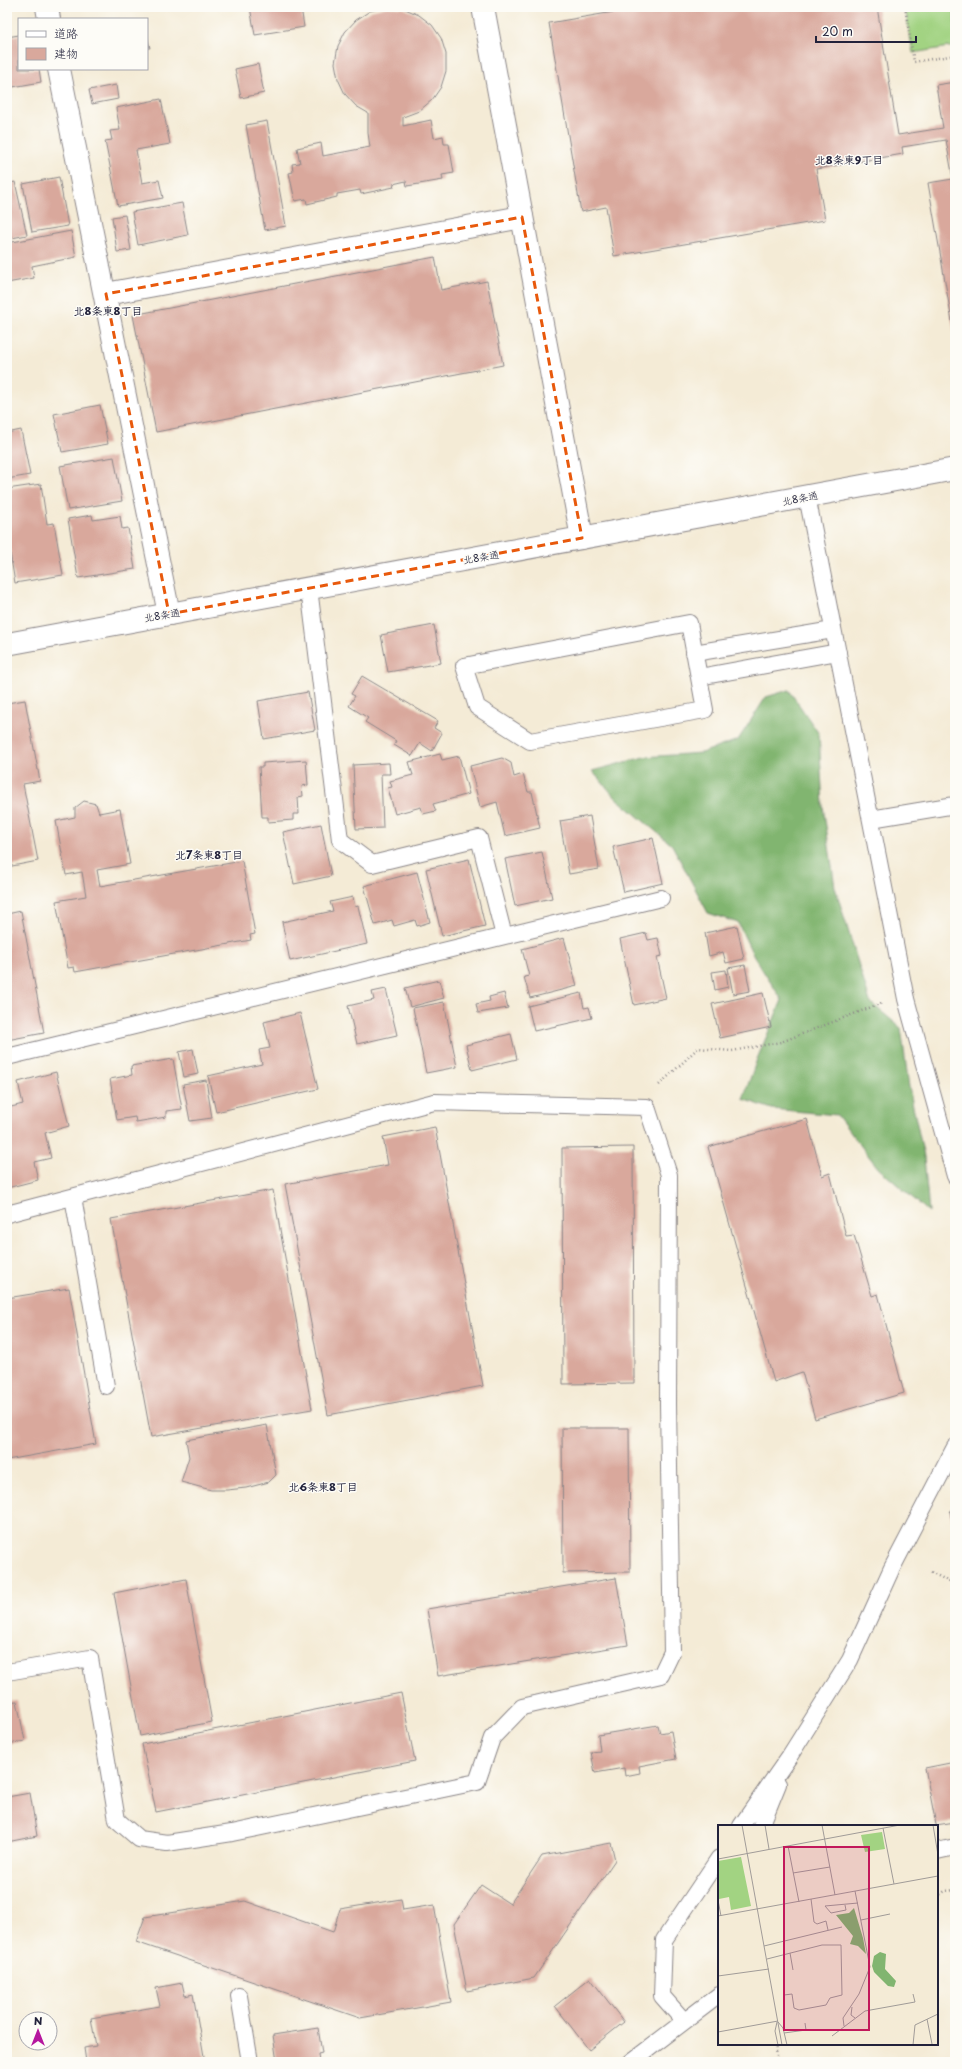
<svg xmlns="http://www.w3.org/2000/svg" width="962" height="2069" font-family="'Playpen Sans','Klee One',sans-serif">
  <style>
    .green { fill: #a2d382; stroke: #627a5e }
    .forest { fill: #81b570; stroke: #526c56 }
    .building { fill: #d9a89c }
    .lines { fill: none; stroke-linecap: round; stroke-linejoin: round }
    .lane-casing { stroke: #8b8688; stroke-width: 18 }
    .street-casing { stroke: #8b8688; stroke-width: 24 }
    .secondary-casing { stroke: #8b8688; stroke-width: 24 }
    .path { stroke: #8b8688; stroke-width: 2.5; stroke-dasharray: 1 3; stroke-linecap: butt }
    .lane { stroke: #fff; stroke-width: 16 }
    .street { stroke: #fff; stroke-width: 22 }
    .secondary { stroke: #fff; stroke-width: 22 }
    .marked { fill: none; stroke: #e8590c; stroke-width: 3; stroke-dasharray: 8 5; stroke-linejoin: round }
    .labels { text-anchor: middle; stroke-width: 3; stroke-linejoin: round; paint-order: stroke }
    .street-label { font-size: 10px; fill: #22223b; stroke: #fdfcf7 }
    .neighbourhood-label { font-size: 11px; font-weight: bold; fill: #22223b; stroke: #fdfcf7 }
    .inset-road { fill: none; stroke: #a09b98; stroke-width: 1 }
    .view { fill: #c2185b; fill-opacity: 0.15; stroke: #c2185b; stroke-width: 2 }
    .inset-edge { fill: none; stroke: #22223b; stroke-width: 2 }
  </style>
  <rect width="100%" height="100%" fill="#fdfcf7"/>
  <filter id="ink" filterUnits="userSpaceOnUse"><feTurbulence type="fractalNoise" baseFrequency=".025" numOctaves="2"/><feDisplacementMap in="SourceGraphic" scale="8" xChannelSelector="R" yChannelSelector="G"/><feConvolveMatrix kernelMatrix="1 2 1 2 8 2 1 2 1" color-interpolation-filters="sRGB"/></filter>
  <filter id="wash" filterUnits="userSpaceOnUse"><feTurbulence type="fractalNoise" baseFrequency=".012" numOctaves="4" result="noise"/><feDisplacementMap in="SourceGraphic" scale="16" xChannelSelector="R" yChannelSelector="G"/><feGaussianBlur stdDeviation="0.9" result="paint"/><feColorMatrix in="noise" values="0 0 0 0 0 0 0 0 0 0 0 0 0 0 0 0 0 1.4 0 .05"/><feComposite in="paint" operator="in"/></filter>
  <g filter="url(#wash)">
    <rect width="100%" height="100%" fill="#f4ebd6"/>
    <path class="green" d="M905,7H955V46L913,53Z"/>
    <path class="forest" d="M789,690L819,734L823,806L835,887L870,1002L901,1028L909,1087L924,1157L929,1212L878,1168L837,1115L772,1109L743,1099L757,1059L782,1000L754,957L738,923L708,913L672,845L616,798L592,771L644,757L701,753L738,740L766,697Z"/>
    <g id="blocks">
      <path class="building" d="M250,7H301L304,27L255,35Z
        M387,7L403,8L419,15L432,25L441,38L446,54V71L441,87L432,100L419,111L403,117V126L431,120L434,138L443,136L444,144H449L454,173L442,175L443,180L407,186L406,181L393,184L394,187L361,194L360,190L337,194V197L307,204L306,199L295,201L289,173L293,172L292,164L300,163L297,148L321,143L323,156L370,147L368,133V113L356,106L345,94L338,79L335,63L338,46L345,32L356,20L370,11Z
        M643,7H877L898,135L943,128L936,85L955,82V339L928,183L953,179L946,140L902,147L903,154L816,169L825,220L614,256L606,207L581,212L549,23Z
        M19,35V69H39L41,82L7,88V37Z
        M147,36L150,48H147Z
        M258,64L264,93L241,98L235,69Z
        M116,85L118,99L92,104L89,90Z
        M161,99L170,144L136,150L142,183L159,180L163,198L118,206L105,141L112,140L110,131L120,130L116,108Z
        M267,121L286,226L265,230L246,125Z
        M59,177L68,226L32,232L23,184Z
        M15,182L27,235L7,239V184Z
        M182,203L188,235L138,245L132,212Z
        M125,215L131,250L117,252L112,217Z
        M71,231L76,257L32,266L34,278L7,283V243Z
        M435,257L441,290L487,281L503,365L156,432L133,315Z
        M100,405L108,444L62,452L54,414Z
        M21,430L30,475L7,479V433Z
        M114,457L122,501L68,510L60,466Z
        M41,484L47,524L54,523L63,575L15,583L7,534V489Z
        M92,515L93,520L120,516L122,529L128,528L135,569L78,578L68,519Z
        M434,625L441,663L388,672L381,635Z
        M362,676L438,721L434,728L442,733L432,751L420,743L412,756L394,745L396,741L365,722L368,718L349,706L355,696L351,694Z
        M308,692L315,730L264,739L258,701Z
        M25,700L40,781L23,784L38,861L7,867V703Z
        M440,754L442,760L459,756L469,794L433,804L436,811L423,814L421,807L395,814L388,788L392,787L390,781L413,775L409,762Z
        M502,758L511,763L514,777L523,774L528,792H532L540,828L505,836L497,802L480,807L470,766Z
        M306,760L308,785L302,786L303,796L298,797L299,814H293V820L268,822V817H262L259,767H263V763Z
        M389,763L390,774H381L383,828L356,829L353,765Z
        M84,801L96,804L99,813L120,809L130,864L97,870L100,886L242,861L255,934L250,935L251,940L75,972L74,967L68,968L56,901L86,896L82,872L66,875L56,821L75,817V808Z
        M590,816L599,869L569,874L560,821Z
        M321,824L331,876L294,884L283,832Z
        M653,838L663,883L624,892L613,847Z
        M542,852L552,898L515,906L505,859Z
        M469,859L485,926L442,936L426,869Z
        M417,872L430,922L417,926L415,920L394,926L392,920L375,925L364,886Z
        M353,897L355,907L358,906L367,944L290,961L282,922L333,911L330,902Z
        M21,911L44,1033L7,1040V914Z
        M737,926L744,959L726,963L723,952L709,956L705,933Z
        M646,933L648,940L658,938L662,956L657,957L666,998L634,1005L620,939Z
        M564,938L577,986L530,998L524,977L529,976L522,949Z
        M745,965L750,991L733,994L728,968Z
        M726,970L728,987L715,990L712,972Z
        M439,980L444,998L410,1007L405,988Z
        M386,989L397,1035L357,1044L348,1006L374,1000L372,992Z
        M504,993L508,1008L478,1013L476,1004L490,1001L489,997Z
        M581,993L584,1008L589,1007L592,1018L534,1031L528,1006Z
        M763,993L771,1027L720,1038L712,1004Z
        M444,1002L457,1067L426,1073L413,1008Z
        M300,1013L318,1089L216,1112L208,1076L262,1064L259,1050L270,1048L264,1022Z
        M511,1034L517,1059L472,1070L466,1045Z
        M193,1049L198,1074L184,1077L179,1052Z
        M173,1059L182,1109L166,1111V1117L136,1122L135,1117L117,1120L110,1079L132,1075L131,1066Z
        M56,1072L69,1126L45,1133L51,1158L34,1162L38,1180L7,1188V1108L23,1104L18,1082Z
        M206,1080L212,1118L190,1121L183,1084Z
        M807,1119L822,1176L830,1173L846,1236L854,1235L872,1296L878,1294L904,1393L815,1419L802,1372L774,1382L708,1147Z
        M435,1127L483,1386L328,1415L285,1184L388,1165L383,1137Z
        M633,1147L634,1383L563,1384L562,1148Z
        M273,1190L312,1409L151,1437L111,1219Z
        M69,1288L96,1444L7,1460V1298Z
        M267,1425L276,1475L269,1482L246,1488L227,1490H211L181,1482L189,1457L186,1440Z
        M562,1428H629L630,1572L563,1573Z
        M955,1505V1530H954L950,1512Z
        M616,1578L628,1645L438,1676L427,1609Z
        M186,1579L212,1722L140,1736L114,1593Z
        M401,1693L415,1761L156,1812L142,1744Z
        M17,1701L25,1741L7,1744V1702Z
        M658,1725L660,1733L671,1731L676,1759L639,1766L640,1773L625,1776L624,1768L595,1773L591,1752L600,1751L598,1735Z
        M955,1762V1822L936,1825L925,1768Z
        M30,1793L37,1836L7,1842V1797Z
        M611,1843L615,1860L534,1978L467,1991L454,1924L481,1885L510,1904L542,1856Z
        M401,1899L403,1910L434,1905L451,2002L360,2018L136,1942L145,1917L245,1901L333,1932L340,1909Z
        M590,1978L624,2022L589,2050L555,2006Z
        M182,1983L185,1996L193,1994L205,2062H86L84,2048L96,2046L91,2018L160,2006L156,1988Z
        M318,2028L322,2053L318,2054L319,2062H277L273,2035Z"/>
    </g>
  </g>
  <g filter="url(#ink)">
    <use href="#blocks" fill-opacity="0" stroke="#8b8688" stroke-width="1"/>
    <g class="lines">
      <defs>
        <path id="lane" d="M807,496L906,999L955,1176
          M309,588L340,840L372,864L479,838L504,936
          M689,623L705,710L530,741L477,707L464,666Z
          M694,653L833,630
          M699,677L838,652
          M871,819L955,805
          M7,1057L661,898
          M73,1197L106,1386
          M7,1214L434,1102L647,1107L669,1175L668,1404L672,1652L661,1675L522,1707L492,1738L477,1782L232,1833L167,1843L139,1839L117,1820L90,1658L7,1672
          M741,1826L789,1757L850,1660L891,1570L955,1447
          M761,1826L778,1784
          M937,1851L955,1847
          M239,1996L250,2062
          M684,2021L662,1996L664,1940L719,1858
          M631,2062L719,1995"/>
        <path id="street" d="M47,7L49,19
          M59,69L169,614
          M106,294L522,217"/>
        <path id="secondary" d="M483,7L582,538
          M7,644L955,469"/>
      </defs>
      <use href="#lane" class="lane-casing"/>
      <use href="#street" class="street-casing"/>
      <use href="#secondary" class="secondary-casing"/>
      <path class="path" d="M905,7L914,62L955,55
        M659,1085L698,1048L732,1051L781,1042L882,1003
        M931,1572L955,1585
        M937,1897L945,1891L955,1890
        M775,2044L778,2062"/>
      <use href="#lane" class="lane"/>
      <use href="#street" class="street"/>
      <use href="#secondary" class="secondary"/>
    </g>
  </g>
  <path class="marked" d="M522,217L582,538L169,614L106,294Z"/>
  <g class="labels">
    <g class="street-label">
      <text transform="translate(800 498) rotate(-11)" y="4">北8条通</text>
      <text transform="translate(481 557) rotate(-10)" y="4">北8条通</text>
      <text transform="translate(162 615) rotate(-10)" y="4">北8条通</text>
    </g>
    <g class="neighbourhood-label">
      <text x="849" y="164">北8条東9丁目</text>
      <text x="108" y="315">北8条東8丁目</text>
      <text x="209" y="859">北7条東8丁目</text>
      <text x="323" y="1491">北6条東8丁目</text>
    </g>
  </g>
  <g transform="translate(718 1825)">
    <rect width="220" height="220" fill="#f4ebd6"/>
    <path d="M164,7L167,24L147,27L143,10ZM23,32L33,81L13,85L11,72L1,74L0,36Z" fill="#a2d382"/>
    <path d="M136,83L145,113L148,129L140,121L132,119L135,111L118,90L131,88ZM162,127L168,129L167,144L178,156L176,162L170,161L156,147L154,141L156,131Z" fill="#81b570"/>
    <path class="inset-road" d="M24,0L64,220M47,0L51,24M104,0L117,70M215,0L220,30M165,3L176,59M70,21L81,77M0,34L182,0M75,48L112,42M93,74L96,97L99,99L108,96L110,105M0,75L3,91M127,80L128,85L113,88L107,81L140,78M0,91L220,51M143,95L172,89M46,121L124,102M72,128L75,145M49,134L104,120H123L124,170L112,173L108,180L81,185L76,183L74,169L66,170M0,151L51,144M134,182L133,190L137,193M209,194L214,219M59,197L57,206L60,220M60,197L65,203L69,220M126,201L125,193L141,169L152,142L137,66M0,207L60,196M66,208L88,205L87,198M114,211L147,186L197,177L195,169M195,220L197,200L220,189"/>
    <path class="view" d="M66,22H151V205H66Z"/>
    <rect width="220" height="220" class="inset-edge"/>
  </g>
  <rect width="962" height="2069" fill="none" stroke="#fdfcf7" stroke-width="24"/>
  <rect x="18" y="18" width="130" height="52" fill="#fdfcf7" stroke="#a5a5ac"/>
  <rect x="26" y="31" width="20" height="6" fill="#ffffff" stroke="#a5a5ac"/>
  <text x="54" y="38" font-size="12" fill="#22223b">道路</text>
  <rect x="26" y="48" width="20" height="12" fill="#d9a89c" stroke="#a5a5ac"/>
  <text x="54" y="58" font-size="12" fill="#22223b">建物</text>
  <g transform="translate(38 2031)"><circle r="19" fill="#fdfcf7" stroke="#a5a5ac"/>
  <path d="M0-3L7 15L0 10L-7 15Z" fill="#b5179e"/>
  <text y="-6" font-size="11" font-weight="bold" text-anchor="middle" fill="#22223b">N</text>
  </g>
  <path d="M816 36v6h100v-6" fill="none" stroke="#22223b" stroke-width="2"/>
  <text x="822" y="36" font-size="12" fill="#22223b" stroke="#fdfcf7" stroke-width="3" paint-order="stroke">20 m</text>
</svg>
